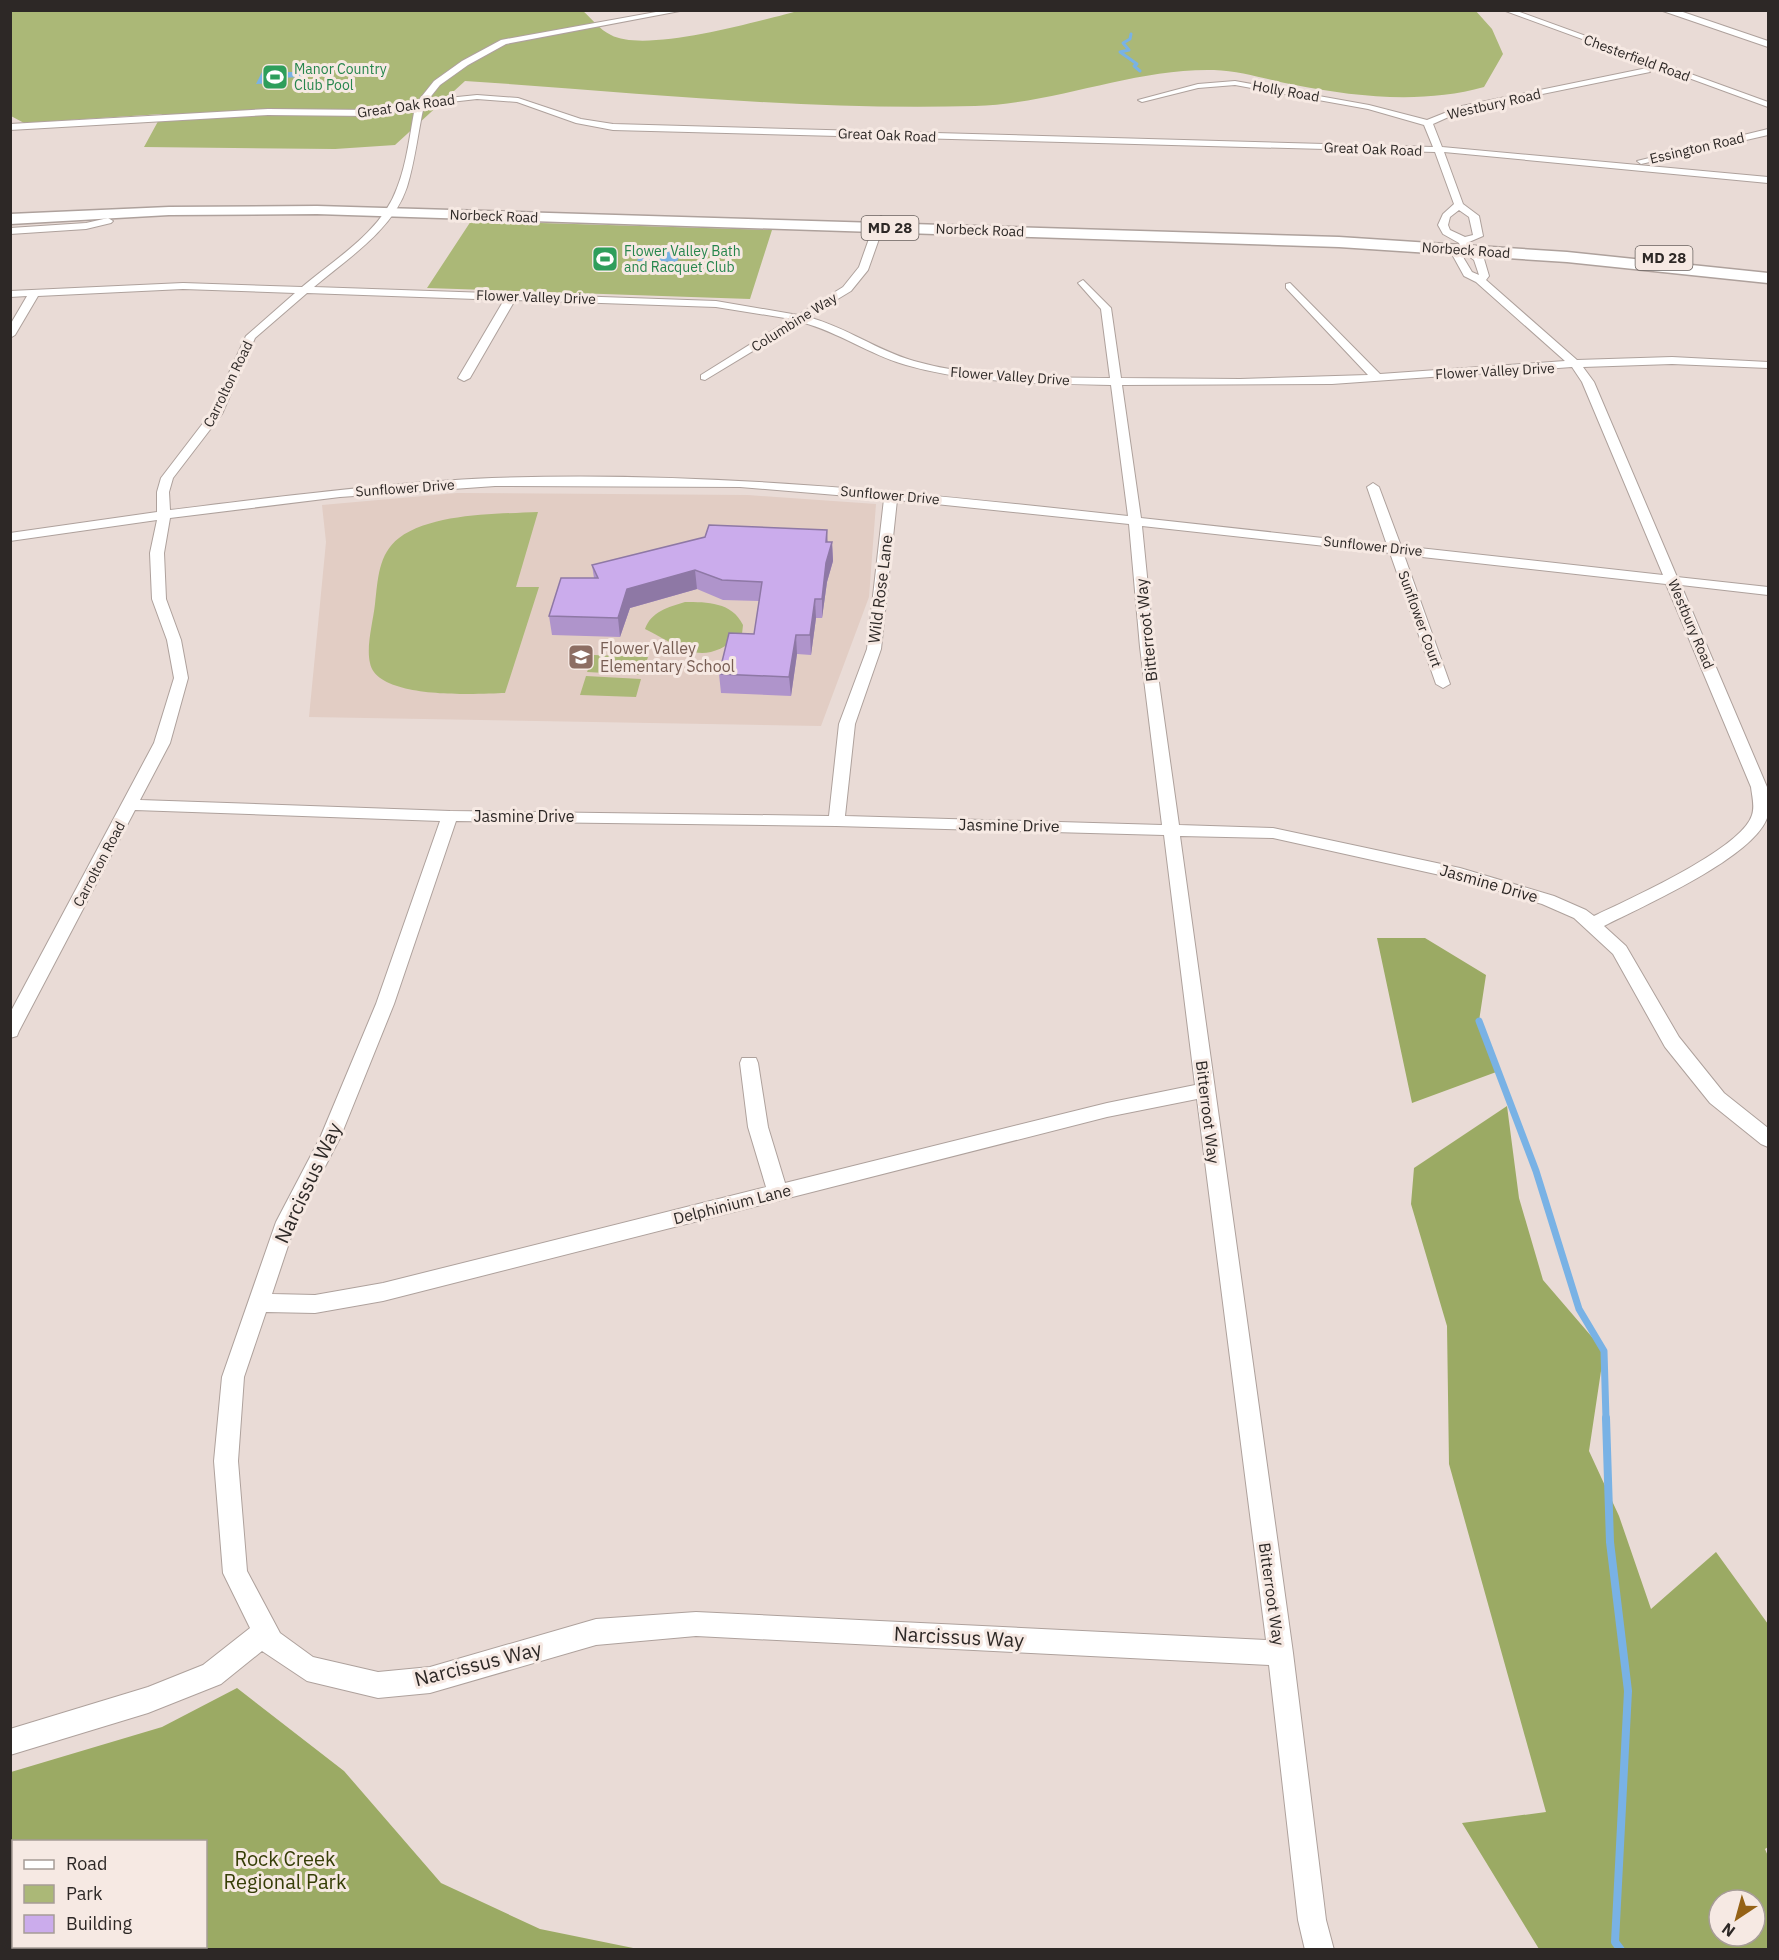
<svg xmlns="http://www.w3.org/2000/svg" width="1779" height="1960" font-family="'IBM Plex Sans',sans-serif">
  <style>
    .built { fill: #e2cdc4 }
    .green { fill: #abb877 }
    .forest { fill: #9baa64; fill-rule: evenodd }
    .water { fill: #79b2e5 }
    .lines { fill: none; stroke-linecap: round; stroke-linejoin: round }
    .stream-far2 { stroke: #79b2e5; stroke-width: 3 }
    .stream-far1 { stroke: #79b2e5; stroke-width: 7 }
    .stream { stroke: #79b2e5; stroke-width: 8 }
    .minor-casing { stroke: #aea19c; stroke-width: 2 }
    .secondary-casing { stroke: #aea19c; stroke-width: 2 }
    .primary-casing { stroke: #aea19c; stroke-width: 3 }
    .minor { fill: #fff; fill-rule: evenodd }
    .secondary { fill: #fff; fill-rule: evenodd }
    .primary { fill: #fff; fill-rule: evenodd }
    .wall { fill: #af94cb }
    .shaded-wall { fill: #8e78a5 }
    .building { fill: #cbacec; stroke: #8e78a5; stroke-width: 1.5 }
    .labels { text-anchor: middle; stroke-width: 6; stroke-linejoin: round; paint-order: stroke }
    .far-street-label { font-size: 14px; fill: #2d2826; stroke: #f6e9e3 }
    .far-leisure-label { font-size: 14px; fill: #27864d; stroke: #f6e9e3; text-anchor: start }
    .shield { fill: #f6e9e3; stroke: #69625f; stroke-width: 1.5 }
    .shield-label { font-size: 15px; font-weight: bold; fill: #2d2826 }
    .street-label { font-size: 16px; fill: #2d2826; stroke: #f6e9e3 }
    .education-label { font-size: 16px; fill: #785e54; stroke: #f6e9e3; text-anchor: start }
    .near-street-label { font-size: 20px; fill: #2d2826; stroke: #f6e9e3 }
    .near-park-label { font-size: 20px; fill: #363e07; stroke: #f6e9e3 }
  </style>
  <rect width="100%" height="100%" fill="#e9dbd6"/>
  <path class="built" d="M457,493L748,495L876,504L869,597L821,726L309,717L326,542L322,505Z"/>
  <path class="green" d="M11,10L583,11C591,18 600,30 611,35C646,54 762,20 802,10H1475L1492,29L1503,54L1484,87C1423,104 1356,97 1295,85C1268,80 1242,71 1214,70C1133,68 1055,104 975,106C805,111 634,92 465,81L395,145L335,149L144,147L162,114L24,123L11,116Z
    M471,221L772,230L750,299L427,288Z
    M538,512L516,587H539L505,693C476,694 377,700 370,663C366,646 373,622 375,604C378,580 378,554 399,538C433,513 497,514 538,512Z
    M685,602C707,602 732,602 743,625L742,634C702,668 686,650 645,629C651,612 668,607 685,602Z
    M594,655L648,657L642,675L587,672Z
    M586,676L641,679L636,697L580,695Z"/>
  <path class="forest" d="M1377,938H1425L1486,975L1479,1021L1499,1071L1412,1103Z
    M1507,1106L1519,1198L1543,1280L1604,1351L1589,1451L1619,1516L1651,1609L1716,1552L1768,1624V1847L1765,1849L1768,1856V1949H1539L1462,1823L1546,1812L1449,1464L1447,1326L1411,1204L1414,1168ZM1719,1900H1755V1936H1719Z
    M237,1688L344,1771L441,1883L540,1929L638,1949H11V1772L162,1727ZM14,1842H206V1946H14Z"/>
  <path class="water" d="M262,72H306L303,77L277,78L275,83L256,84Z
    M663,245L705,246L702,254L680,253L677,262L637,261L640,253L660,254Z"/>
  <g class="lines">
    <path class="stream-far2" d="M1131,34L1130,39L1123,43L1129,50L1120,52L1137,64L1134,66L1140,71"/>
    <path class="stream-far1" d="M1479,1021L1536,1171L1579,1309L1604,1351L1606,1419"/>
    <path class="stream" d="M1606,1418L1610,1542L1628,1691L1615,1942L1621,1950"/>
    <defs>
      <path id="minor" d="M667,10H685L506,44L468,65L440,85L428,100L477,95L518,98L581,119L613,124L1433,147L1424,125L1368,109L1235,85L1198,88L1142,102L1138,100L1198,84L1235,81L1369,105L1427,120L1462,106L1647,68L1650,72L1464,110L1433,124L1442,147L1768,177V183L1444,152L1463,204L1479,216L1483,236L1469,242L1471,248L1484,259L1489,276L1486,280L1577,360L1672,357L1768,362V368L1672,364L1583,367L1594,382L1677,577L1768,587V595L1681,585L1767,787C1767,796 1770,806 1768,815C1758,856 1641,907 1604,926L1626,946L1679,1037L1724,1093L1768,1128V1147L1761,1144L1710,1103L1665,1047L1613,954L1574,918L1542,904L1458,879L1273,838L1180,836L1293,1653L1326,1920L1334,1950H1305L1298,1920L1269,1665L696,1636L596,1645L430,1693L378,1698L307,1681L262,1651L221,1684L148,1713L10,1755V1729L148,1687L203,1665L250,1628L223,1573L214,1461L222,1377L276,1222L320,1138L376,1004L440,821L135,810L19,1031L17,1036L10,1038V1013L154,743L174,678L167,640L152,599L150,553L157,520L10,541V533L157,512V492L161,478L210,414L246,336L295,293L183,289L38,296L15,335L10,338V325L27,296L10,297V291L183,283L302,287C335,259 382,231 397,188C407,163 410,133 415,107L371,116L268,115L10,130V124L268,109L371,110L418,101L434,81L462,61L501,40ZM477,99L517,102L576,123L613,130L1435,152L1454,204L1443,214L1438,225L1443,234L1459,243L1461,248L1453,256L1464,276L1476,282L1565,361L1380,374L1290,283L1286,284V288L1368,375L1240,379L1121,378L1111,308L1083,280L1078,283L1101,309L1110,378C1045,377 977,379 914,361C876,350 848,328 808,317L851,291L868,270L886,219L881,216L876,219L859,267L843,287L798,315L716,301L314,287C347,259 393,230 407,187C415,161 418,132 424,105ZM1459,210L1469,217L1473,235L1465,237L1450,230L1448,225L1450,217ZM1466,254L1474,260L1479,275L1472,272L1463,257ZM307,293L504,300L458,378L464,381L470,378L515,300L716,307L791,319L701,375V379L705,380L801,322C841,333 868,354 906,365C972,384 1043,383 1111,385L1128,516C917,493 705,470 492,478C384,483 277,497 170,510L169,492L173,478L222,414L255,338ZM1572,367L1582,382L1663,575L1401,546L1379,487L1373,483L1367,487L1387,545L1141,518L1122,385L1332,384ZM495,486L740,487L884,499L867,649L839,724L829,816L450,811L140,800L170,743L188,678L181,640L166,599L164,553L170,518L340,497ZM897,500L1129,524L1140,647L1162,825L845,816L855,724L881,649ZM1142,526L1390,553L1436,684L1443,688L1450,684L1404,555L1666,584L1751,787C1752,796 1755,806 1752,815C1742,849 1627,900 1594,916L1586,910L1554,896L1460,868L1273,828L1179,825L1154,647ZM456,821L836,826L1164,835L1195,1085L1107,1103L785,1183L768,1127L758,1063L756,1058H742L740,1063L748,1127L766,1187L383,1283L315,1295L272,1294L296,1222L340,1138L394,1004ZM1197,1099L1266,1640L696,1612L596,1619L430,1667L378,1672L313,1657L280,1633L247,1571L238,1461L244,1377L266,1312L315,1313L383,1301L1107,1117Z
        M1503,10H1514L1768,102V107Z
        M1768,129V135L1641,164L1637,161Z
        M108,218L113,221L111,223L86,229L10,234V228L86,223Z"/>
      <path id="secondary" d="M1660,10H1677L1768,41V47Z"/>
      <path id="primary" d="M317,206L1339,237L1567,252L1768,273V283L1567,262L1339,247L317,214L169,215L10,224V214L169,207Z"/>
    </defs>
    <use href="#minor" class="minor-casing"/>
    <use href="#secondary" class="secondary-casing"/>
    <use href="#primary" class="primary-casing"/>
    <use href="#minor" class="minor"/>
    <use href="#secondary" class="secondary"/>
    <use href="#primary" class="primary"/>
  </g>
  <path class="wall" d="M827,542H832L833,561L827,582L822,618H816L811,655L797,654L791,696L721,693L719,674L754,634L759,601L723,600L697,589L630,608L620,637L552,635L549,616L594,578L592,565Z"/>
  <path class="shaded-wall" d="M827,530L828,549L832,542L833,561L827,582L822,618V599Z
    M695,570L697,589L630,608L620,637L618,618L627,589Z
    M815,599L816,618L811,655L810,635Z
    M796,635L797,654L791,696L789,677Z"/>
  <path class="building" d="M709,525L827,530L826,542H832L826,563L822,599H815L810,635H796L789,677L719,674L729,633L754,634L762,582L722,580L695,570L627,589L618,618L549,616L561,578H598L592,565L705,537Z"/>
  <defs>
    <symbol id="stadium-square" viewBox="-11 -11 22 22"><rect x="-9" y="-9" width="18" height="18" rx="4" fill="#2e9e5b" stroke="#f6e9e3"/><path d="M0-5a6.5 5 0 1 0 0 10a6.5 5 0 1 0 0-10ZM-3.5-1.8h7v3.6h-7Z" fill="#fff"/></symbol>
    <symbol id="school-square" viewBox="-11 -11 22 22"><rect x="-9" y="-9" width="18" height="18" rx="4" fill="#8d6e63" stroke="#f6e9e3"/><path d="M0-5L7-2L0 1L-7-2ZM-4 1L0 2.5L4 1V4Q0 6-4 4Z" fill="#fff"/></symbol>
  </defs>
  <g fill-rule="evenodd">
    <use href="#stadium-square" x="260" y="62" width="30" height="30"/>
    <use href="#stadium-square" x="590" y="244" width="30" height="30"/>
    <use href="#school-square" x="566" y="642" width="30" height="30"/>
  </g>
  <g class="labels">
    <g class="far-street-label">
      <text transform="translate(1637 58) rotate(20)" y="5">Chesterfield Road</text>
      <text transform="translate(1286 91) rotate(10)" y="5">Holly Road</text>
      <text transform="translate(1494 104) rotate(-13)" y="5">Westbury Road</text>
      <text transform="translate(406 106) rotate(-8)" y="5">Great Oak Road</text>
      <text transform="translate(887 135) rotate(2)" y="5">Great Oak Road</text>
      <text transform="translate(1697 148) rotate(-13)" y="5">Essington Road</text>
      <text transform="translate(1373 149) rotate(2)" y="5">Great Oak Road</text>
      <text transform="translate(494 216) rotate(2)" y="5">Norbeck Road</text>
      <text transform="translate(980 230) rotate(2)" y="5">Norbeck Road</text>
      <text transform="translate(1466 250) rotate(4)" y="5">Norbeck Road</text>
      <text transform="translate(536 297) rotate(2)" y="5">Flower Valley Drive</text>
      <text transform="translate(794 322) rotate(-32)" y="5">Columbine Way</text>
      <text transform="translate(1495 371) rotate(-3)" y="5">Flower Valley Drive</text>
      <text transform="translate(1010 376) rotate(4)" y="5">Flower Valley Drive</text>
      <text transform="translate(228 384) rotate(-64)" y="5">Carrolton Road</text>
      <text transform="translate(405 488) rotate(-4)" y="5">Sunflower Drive</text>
      <text transform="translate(890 495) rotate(5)" y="5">Sunflower Drive</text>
      <text transform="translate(1373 546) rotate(6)" y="5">Sunflower Drive</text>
      <text transform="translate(1420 619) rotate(70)" y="5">Sunflower Court</text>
      <text transform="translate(1691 624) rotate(67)" y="5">Westbury Road</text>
      <text transform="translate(99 864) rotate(-62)" y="5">Carrolton Road</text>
    </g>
    <g class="far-leisure-label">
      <text x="294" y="74">Manor Country<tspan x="294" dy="16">Club Pool</tspan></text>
      <text x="624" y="256">Flower Valley Bath<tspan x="624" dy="16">and Racquet Club</tspan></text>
    </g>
    <g class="shield">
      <rect x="861.5" y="216" width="57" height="24" rx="4.5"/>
      <rect x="1635.5" y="246" width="57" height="24" rx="4.5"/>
    </g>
    <g class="shield-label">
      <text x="890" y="233">MD 28</text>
      <text x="1664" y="263">MD 28</text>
    </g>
    <g class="street-label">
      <text transform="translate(880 589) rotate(-83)" y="6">Wild Rose Lane</text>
      <text transform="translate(1146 630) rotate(-96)" y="6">Bitterroot Way</text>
      <text x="524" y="822">Jasmine Drive</text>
      <text transform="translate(1009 825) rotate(1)" y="6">Jasmine Drive</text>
      <text transform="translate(1489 883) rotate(16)" y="6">Jasmine Drive</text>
      <text transform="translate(1208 1112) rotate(83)" y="6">Bitterroot Way</text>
      <text transform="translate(732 1204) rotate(-14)" y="6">Delphinium Lane</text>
      <text transform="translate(1272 1594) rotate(82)" y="6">Bitterroot Way</text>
    </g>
    <g class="education-label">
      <text x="600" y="654">Flower Valley<tspan x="600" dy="18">Elementary School</tspan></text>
    </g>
    <g class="near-street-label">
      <text transform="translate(308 1183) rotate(-65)" y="7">Narcissus Way</text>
      <text transform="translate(959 1637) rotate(3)" y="7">Narcissus Way</text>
      <text transform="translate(478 1664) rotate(-14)" y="7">Narcissus Way</text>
    </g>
    <g class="near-park-label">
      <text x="285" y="1866">Rock Creek<tspan x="285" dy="23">Regional Park</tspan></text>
    </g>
  </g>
  <rect width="1779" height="1960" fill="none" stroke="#2d2826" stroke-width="24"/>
  <rect x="12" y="1840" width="195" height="108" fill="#f6e9e3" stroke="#a69c97" stroke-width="1.5"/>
  <rect x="24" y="1860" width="30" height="9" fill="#ffffff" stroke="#a69c97" stroke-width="1.5"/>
  <text x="66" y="1870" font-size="18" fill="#2d2826">Road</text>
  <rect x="24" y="1885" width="30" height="18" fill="#abb877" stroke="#a69c97" stroke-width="1.5"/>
  <text x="66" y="1900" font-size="18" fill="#2d2826">Park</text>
  <rect x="24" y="1915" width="30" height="18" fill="#cbacec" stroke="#a69c97" stroke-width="1.5"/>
  <text x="66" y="1930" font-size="18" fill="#2d2826">Building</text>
  <g transform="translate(1737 1918) rotate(216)"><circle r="28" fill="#f6e9e3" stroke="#a69c97" stroke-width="1.5"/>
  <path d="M0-4.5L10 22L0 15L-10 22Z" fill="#956216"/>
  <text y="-9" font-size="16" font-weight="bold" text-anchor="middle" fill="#2d2826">N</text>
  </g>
</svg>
